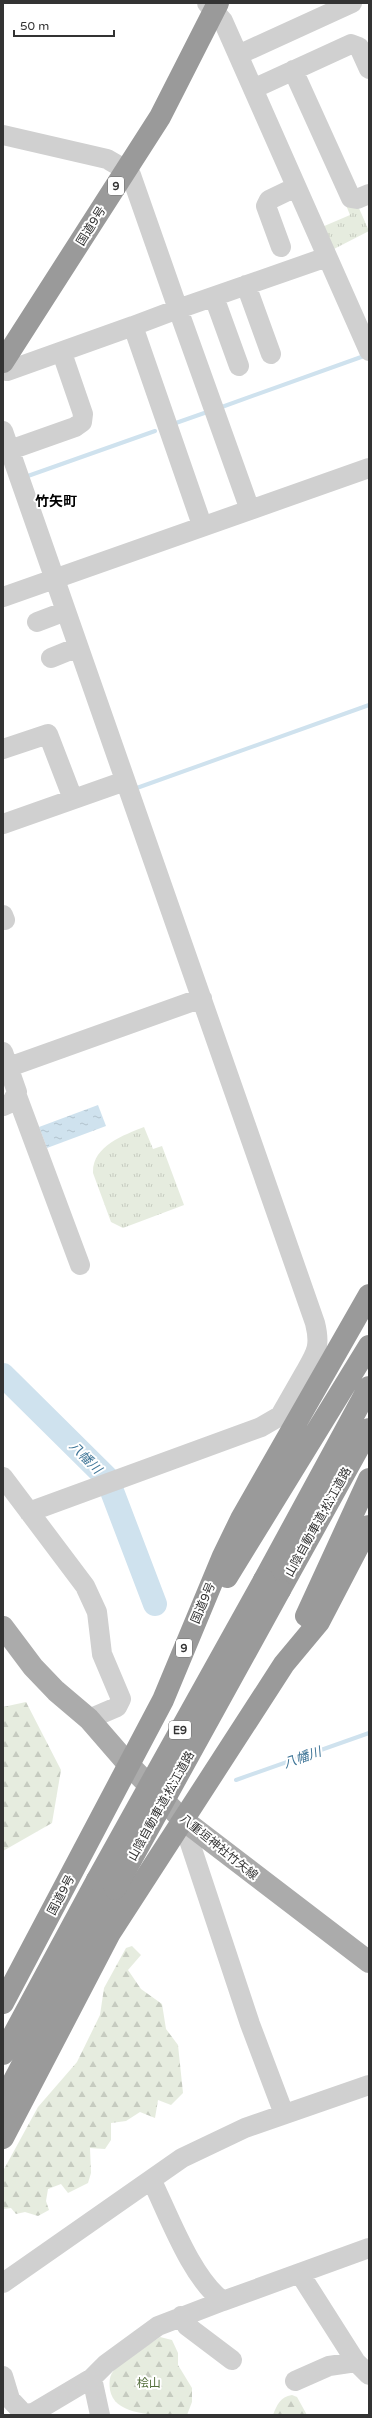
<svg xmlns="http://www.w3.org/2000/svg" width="372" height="2418" font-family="'Varela Round','Noto Sans JP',sans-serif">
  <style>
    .grass { fill: url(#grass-tufts) }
    .forest { fill: url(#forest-firs) }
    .water { fill: url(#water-ripples) }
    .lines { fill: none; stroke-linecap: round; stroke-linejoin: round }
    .stream { stroke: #cfe2ee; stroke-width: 4 }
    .river { stroke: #cfe2ee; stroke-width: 24 }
    .minor { stroke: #d0d0d0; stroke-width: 20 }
    .major { stroke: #ababab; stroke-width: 22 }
    .highway { stroke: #9a9a9a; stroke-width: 22 }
    .highway-bridge { stroke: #9a9a9a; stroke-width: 22 }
    .labels { text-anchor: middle; stroke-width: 4; stroke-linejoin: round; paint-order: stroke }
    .shield { fill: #fff; stroke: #707070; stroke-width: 1 }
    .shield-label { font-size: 11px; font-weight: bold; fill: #333 }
    .street-label { font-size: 12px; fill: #333; stroke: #fff }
    .park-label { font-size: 12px; fill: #56703f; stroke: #fff }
    .water-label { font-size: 13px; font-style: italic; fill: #3f7597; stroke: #fff }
    .quarter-label { font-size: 14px; font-weight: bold; fill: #000; stroke: #fff }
  </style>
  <defs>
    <pattern id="grass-tufts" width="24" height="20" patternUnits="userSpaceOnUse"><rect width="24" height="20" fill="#e6ecdf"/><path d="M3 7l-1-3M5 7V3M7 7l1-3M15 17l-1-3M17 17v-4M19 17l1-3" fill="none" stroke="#c6cbc0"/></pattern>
    <pattern id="forest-firs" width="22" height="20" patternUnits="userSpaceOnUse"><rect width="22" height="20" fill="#e6ecdf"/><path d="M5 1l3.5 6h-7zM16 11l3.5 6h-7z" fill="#c6cbc0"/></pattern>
    <pattern id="water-ripples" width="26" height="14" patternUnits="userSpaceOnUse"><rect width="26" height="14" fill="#cfe2ee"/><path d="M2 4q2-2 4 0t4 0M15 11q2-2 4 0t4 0" fill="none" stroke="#b2c2cd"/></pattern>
  </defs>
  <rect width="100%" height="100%" fill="#fff"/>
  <path class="grass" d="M346,205L358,206L369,231L332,250L322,227L350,215Z
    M144,1127L153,1149L162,1146L184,1205L123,1228L111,1222L93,1173C92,1146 124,1135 144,1127Z"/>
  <path class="forest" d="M26,1702L61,1770L52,1823L3,1851V1707Z
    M132,1946L141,1955L128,1970L141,1989L162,2004L166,2029L178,2045L183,2093L171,2105L158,2100L155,2118L140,2112L126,2121L111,2123V2140L105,2149L90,2148L91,2173L88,2183L68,2193L61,2184L48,2189L46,2201L49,2210L38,2216L25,2212L16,2214L11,2208L3,2209V2171L38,2107L77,2062L100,2015L104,1988L126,1948Z
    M160,2337L172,2340L178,2353V2365L192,2388V2402L187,2415C162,2415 115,2418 110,2390C109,2383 109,2376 114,2370C126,2357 146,2347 160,2337Z
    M292,2395L297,2397L307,2415H273C277,2405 280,2397 292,2395Z"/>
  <path class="water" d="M98,1105L106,1126L47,1148L39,1127Z"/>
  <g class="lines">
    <path class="stream" d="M219,408L364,356
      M173,424L210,411
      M25,477L155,431
      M134,789L369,705
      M236,1780L369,1733"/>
    <path class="river" d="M3,1375L107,1478L155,1604"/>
    <path class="minor" d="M207,3L223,21L369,351
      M238,55L352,3
      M293,70L351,198L357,199L369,194
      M253,89L351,44L359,47L369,69
      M3,135L107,159L126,170L131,175L178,309L133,326
      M281,247L266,206L269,200L296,187
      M246,285L271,354
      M214,297L239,366
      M3,370L7,371L133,326L202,525
      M3,431L315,1323C321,1347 316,1353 304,1374
      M10,450L75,427L82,422L83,414L62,353
      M250,510L178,309L327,257
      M3,597L369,468
      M37,622L66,611
      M51,658L78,647
      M3,749L48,734L73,799
      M3,824L125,781
      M3,915L5,920
      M3,1052L17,1092L12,1102L3,1106
      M9,1067L202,998
      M17,1096L80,1265
      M3,1477L85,1586L97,1612L102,1654L121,1699L117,1707L89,1719
      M29,1512L261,1427L280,1416L304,1374L315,1380
      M182,1819L250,2024L284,2114
      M152,2181C169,2216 192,2279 223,2301L369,2248
      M300,2274L356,2362L369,2375
      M3,2283L182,2158L245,2128L369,2085
      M181,2316L187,2326L232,2360
      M3,2376L10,2399L24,2414L33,2413L92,2378L106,2364L158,2326L223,2301
      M92,2378L100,2415
      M295,2381L329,2366L356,2362"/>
    <path class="major" d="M3,1627L33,1667L56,1691L89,1719L128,1764L182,1819L369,1962"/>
    <path class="highway" d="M3,362L160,117L218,3
      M227,1577L369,1346
      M264,1580L369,1387
      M280,1590L369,1429
      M306,1616L369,1479
      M3,2003L163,1700L223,1556L241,1519L369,1295
      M3,2054L97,1880
      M3,2101L115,1889
      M3,2138L110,1933L284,1664L319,1622L369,1526"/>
    <path class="highway-bridge" d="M97,1880L264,1580
      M115,1889L280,1590"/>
  </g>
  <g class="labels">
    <g class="shield">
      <rect x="108" y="177" width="16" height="18" rx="3"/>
      <rect x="176" y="1639" width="16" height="18" rx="3"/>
      <rect x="169" y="1721" width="22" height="18" rx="3"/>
    </g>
    <g class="shield-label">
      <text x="116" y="190">9</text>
      <text x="184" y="1652">9</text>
      <text x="180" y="1734">E9</text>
    </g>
    <g class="street-label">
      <text transform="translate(91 226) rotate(-58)" y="4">国道9号</text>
      <text transform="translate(318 1522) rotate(-61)" y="4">山陰自動車道;松江道路</text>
      <text transform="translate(203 1603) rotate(-67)" y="4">国道9号</text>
      <text transform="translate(161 1806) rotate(-61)" y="4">山陰自動車道;松江道路</text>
      <text transform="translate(219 1847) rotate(39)" y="4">八重垣神社竹矢線</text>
      <text transform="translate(61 1895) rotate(-62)" y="4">国道9号</text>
    </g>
    <g class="park-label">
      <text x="149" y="2387">桧山</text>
    </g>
    <g class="water-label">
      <text transform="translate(86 1457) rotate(45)" y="5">八幡川</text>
      <text transform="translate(302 1757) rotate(-19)" y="5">八幡川</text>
    </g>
    <g class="quarter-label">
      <text x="56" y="506">竹矢町</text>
    </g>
  </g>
  <rect width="372" height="2418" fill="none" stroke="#333333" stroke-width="8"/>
  <path d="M14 30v6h100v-6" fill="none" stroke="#333333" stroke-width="2"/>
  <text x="20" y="30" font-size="12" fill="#333333" stroke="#ffffff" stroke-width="3" paint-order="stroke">50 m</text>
</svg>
